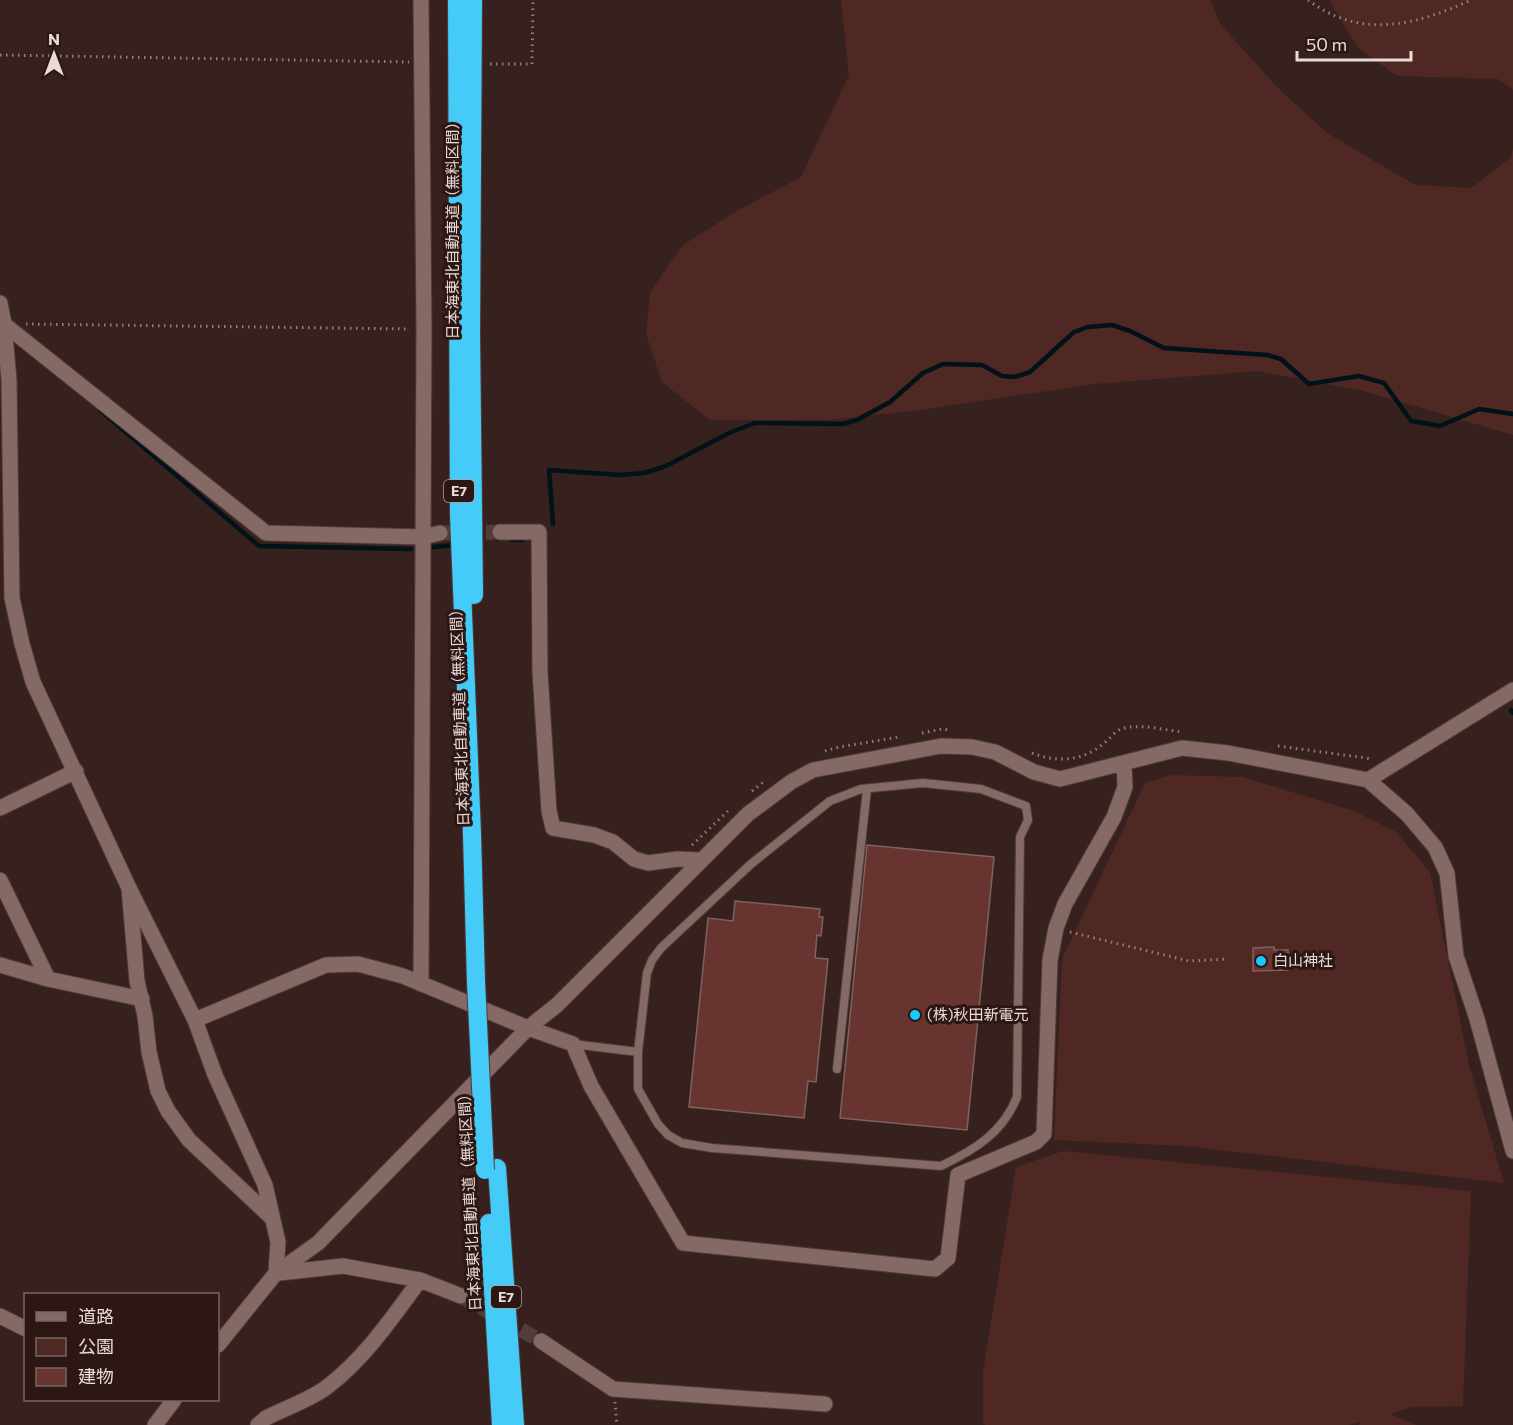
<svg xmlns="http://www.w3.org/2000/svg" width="1513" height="1425" font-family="Commissioner,'Noto Sans JP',sans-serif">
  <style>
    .green { fill: #4f2824 }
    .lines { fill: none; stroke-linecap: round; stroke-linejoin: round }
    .stream { stroke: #011219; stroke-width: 4.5 }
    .building { fill: #68342f; stroke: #7d625f; stroke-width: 1.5 }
    .street-tunnel { stroke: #523d3a; stroke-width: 15; stroke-dasharray: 15 8; stroke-linecap: butt }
    .lane-casing { stroke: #4f3c3a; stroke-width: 10 }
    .street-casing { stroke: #4f3c3a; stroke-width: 17 }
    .secondary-casing { stroke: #4f3c3a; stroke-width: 17 }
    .highway-casing { stroke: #4f3c3a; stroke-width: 20 }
    .path { stroke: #92807d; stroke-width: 3; stroke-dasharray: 1.5 4.5; stroke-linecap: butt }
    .lane { stroke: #846965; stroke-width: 8 }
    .street { stroke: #846965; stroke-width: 15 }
    .secondary { stroke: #846965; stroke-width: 15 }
    .highway { stroke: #45cbf8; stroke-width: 18 }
    .highway-bridge-casing { stroke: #4f3c3a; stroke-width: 20; stroke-linecap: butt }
    .highway-bridge { stroke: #45cbf8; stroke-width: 18 }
    .poi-dot { fill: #18cafc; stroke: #2d1715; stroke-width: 2 }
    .labels { text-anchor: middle; stroke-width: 6; stroke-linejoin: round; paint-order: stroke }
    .shield { fill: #2d1715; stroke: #b1a09e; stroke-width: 1.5 }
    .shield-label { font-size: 14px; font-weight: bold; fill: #eadbd8 }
    .street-label { font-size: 15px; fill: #eadbd8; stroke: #2d1715 }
    .poi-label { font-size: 15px; fill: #eadbd8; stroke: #2d1715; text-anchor: start }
  </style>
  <rect width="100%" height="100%" fill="#37211e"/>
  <path class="green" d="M841,0H1210L1221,25L1279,89L1327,133L1415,185L1471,188L1511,157L1513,148V435L1360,390L1257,371L1094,384L920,410L828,420H710L662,382L646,334L650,292L683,245L740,209L801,177L849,75Z
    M1329,0H1513V90L1498,79L1397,76L1358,48Z
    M1171,775L1243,777L1354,811L1396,832L1430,872L1469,1065L1504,1183L1186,1146L1054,1140L1062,959L1145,783Z
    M1063,1151L1471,1191L1463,1406L1411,1407L1390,1414L1417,1425H1359L1360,1422L1349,1425H985L983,1422V1372L1016,1167Z"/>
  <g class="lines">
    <path class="stream" d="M100,410L259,546L411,549
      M553,524L549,470L620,475L644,473L666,466L729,433L755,423L843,424L857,420L890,402L923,373L943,364L982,365L1002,376L1015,377L1030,372L1074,332L1088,327L1112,325L1130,331L1164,348L1267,355L1281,359L1309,384L1359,376L1384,383L1411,421L1440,426L1479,409L1513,414
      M512,540H523
      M433,547L454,545
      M1511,710L1513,713"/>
  </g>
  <path class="building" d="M867,845L994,857L967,1130L840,1118Z
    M735,901L820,909L819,917H823L821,936L817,935L815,958L828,959L816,1082L808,1081L804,1118L689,1107L708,918L733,921Z
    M1274,947V950H1288V970L1253,971V948Z"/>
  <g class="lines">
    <path class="street-tunnel" d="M440,533L500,532
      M461,1296L541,1341"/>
    <defs>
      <path id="lane" d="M573,1044L638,1052L647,973L652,960L661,948L751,864L830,801L861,789L923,783L981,789L1026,806L1028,820L1020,837L1017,1097C1003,1133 974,1150 941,1166L712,1148L682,1143L668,1135L658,1124L638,1089V1052
        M837,1069L867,789"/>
      <path id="street" d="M0,321L266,533L423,537L440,533
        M500,532H539L540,672L549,811L553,828L594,835L613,842L634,859L648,863L678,859L700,860
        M1368,780L1513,690
        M0,808L76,771
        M0,880L48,979
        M129,888L137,981L145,1016L149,1052L158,1091L168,1111L189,1140L272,1218
        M0,965L48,979L142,999
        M421,984L424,329L421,0
        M195,1020L326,965L358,964L403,976L528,1028L573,1044L591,1086L683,1243L935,1269L948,1258L958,1175L1036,1142L1044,1134L1050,960L1056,928L1065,904L1114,817L1125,787L1124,763
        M276,1273L318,1243L528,1028L557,1005L748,814L791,782L813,770L941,746L972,747L995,752L1034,772L1060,779L1182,748L1228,753L1368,780L1407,814L1435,847L1447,873L1456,956L1477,1019L1513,1151
        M279,1273L343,1266L420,1280L461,1296
        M0,1316L26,1329
        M541,1341L613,1389L825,1404
        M258,1425L266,1418C285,1408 310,1400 327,1387C365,1358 392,1318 420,1280"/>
      <path id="secondary" d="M0,303L4,324L9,380L12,598L22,644L33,682L129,888L195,1020L215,1075L265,1185L278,1242L276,1273L218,1345
        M155,1425L174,1400"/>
      <path id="highway" d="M457,0L459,515L472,834L476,982
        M473,0L471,334L474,595
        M497,1168L515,1425
        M489,1223L501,1425"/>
    </defs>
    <use href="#lane" class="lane-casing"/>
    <use href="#street" class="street-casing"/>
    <use href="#secondary" class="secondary-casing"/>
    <use href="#highway" class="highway-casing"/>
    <path class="path" d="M1308,0C1361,40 1416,25 1471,0
      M0,55L409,62
      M490,64H532L533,0
      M26,324L410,329
      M922,733L942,729L951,730
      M1278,746L1373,759
      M825,751L839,747L898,737
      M1032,753C1057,763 1083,761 1103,744C1109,740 1115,731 1121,729C1140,723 1163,730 1182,732
      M752,791L766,780
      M692,845L729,810
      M1070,932L1189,961L1226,959
      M615,1402L617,1425"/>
    <use href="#lane" class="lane"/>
    <use href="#street" class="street"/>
    <use href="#secondary" class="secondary"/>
    <use href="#highway" class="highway"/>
    <defs>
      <path id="highway-bridge" d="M476,982L485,1170"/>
    </defs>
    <use href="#highway-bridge" class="highway-bridge-casing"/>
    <use href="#highway-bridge" class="highway-bridge"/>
  </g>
  <g class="poi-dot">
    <circle cx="1261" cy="961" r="6"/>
    <circle cx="915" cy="1015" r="6"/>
  </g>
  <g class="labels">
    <g class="shield">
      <rect x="444" y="480" width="30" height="22" rx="4.5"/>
      <rect x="491" y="1286" width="30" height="22" rx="4.5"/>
    </g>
    <g class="shield-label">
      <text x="459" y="496">E7</text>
      <text x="506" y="1302">E7</text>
    </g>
    <g class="street-label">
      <text transform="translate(453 227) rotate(-90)" y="5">日本海東北自動車道（無料区間）</text>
      <text transform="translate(460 714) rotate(-92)" y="5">日本海東北自動車道（無料区間）</text>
      <text transform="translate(470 1199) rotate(-93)" y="5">日本海東北自動車道（無料区間）</text>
    </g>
    <g class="poi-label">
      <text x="1273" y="966">白山神社</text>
      <text x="927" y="1020">(株)秋田新電元</text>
    </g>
  </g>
  <rect x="24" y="1293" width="195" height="108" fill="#2d1715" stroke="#796563" stroke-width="1.5"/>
  <rect x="36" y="1312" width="30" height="9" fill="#846965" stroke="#796563" stroke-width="1.5"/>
  <text x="78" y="1323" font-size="18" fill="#eadbd8">道路</text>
  <rect x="36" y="1338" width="30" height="18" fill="#4f2824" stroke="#796563" stroke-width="1.5"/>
  <text x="78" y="1353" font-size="18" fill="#eadbd8">公園</text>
  <rect x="36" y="1368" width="30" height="18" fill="#68342f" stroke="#796563" stroke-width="1.5"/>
  <text x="78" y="1383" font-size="18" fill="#eadbd8">建物</text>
  <g transform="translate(54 54)" stroke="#2d1715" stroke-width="4.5" paint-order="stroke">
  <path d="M0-4.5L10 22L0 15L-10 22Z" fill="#eadbd8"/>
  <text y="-9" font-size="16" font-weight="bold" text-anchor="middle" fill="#eadbd8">N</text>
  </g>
  <path d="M1297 51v9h114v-9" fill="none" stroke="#eadbd8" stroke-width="3"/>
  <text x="1306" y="51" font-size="18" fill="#eadbd8" stroke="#2d1715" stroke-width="4.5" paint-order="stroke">50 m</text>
</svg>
